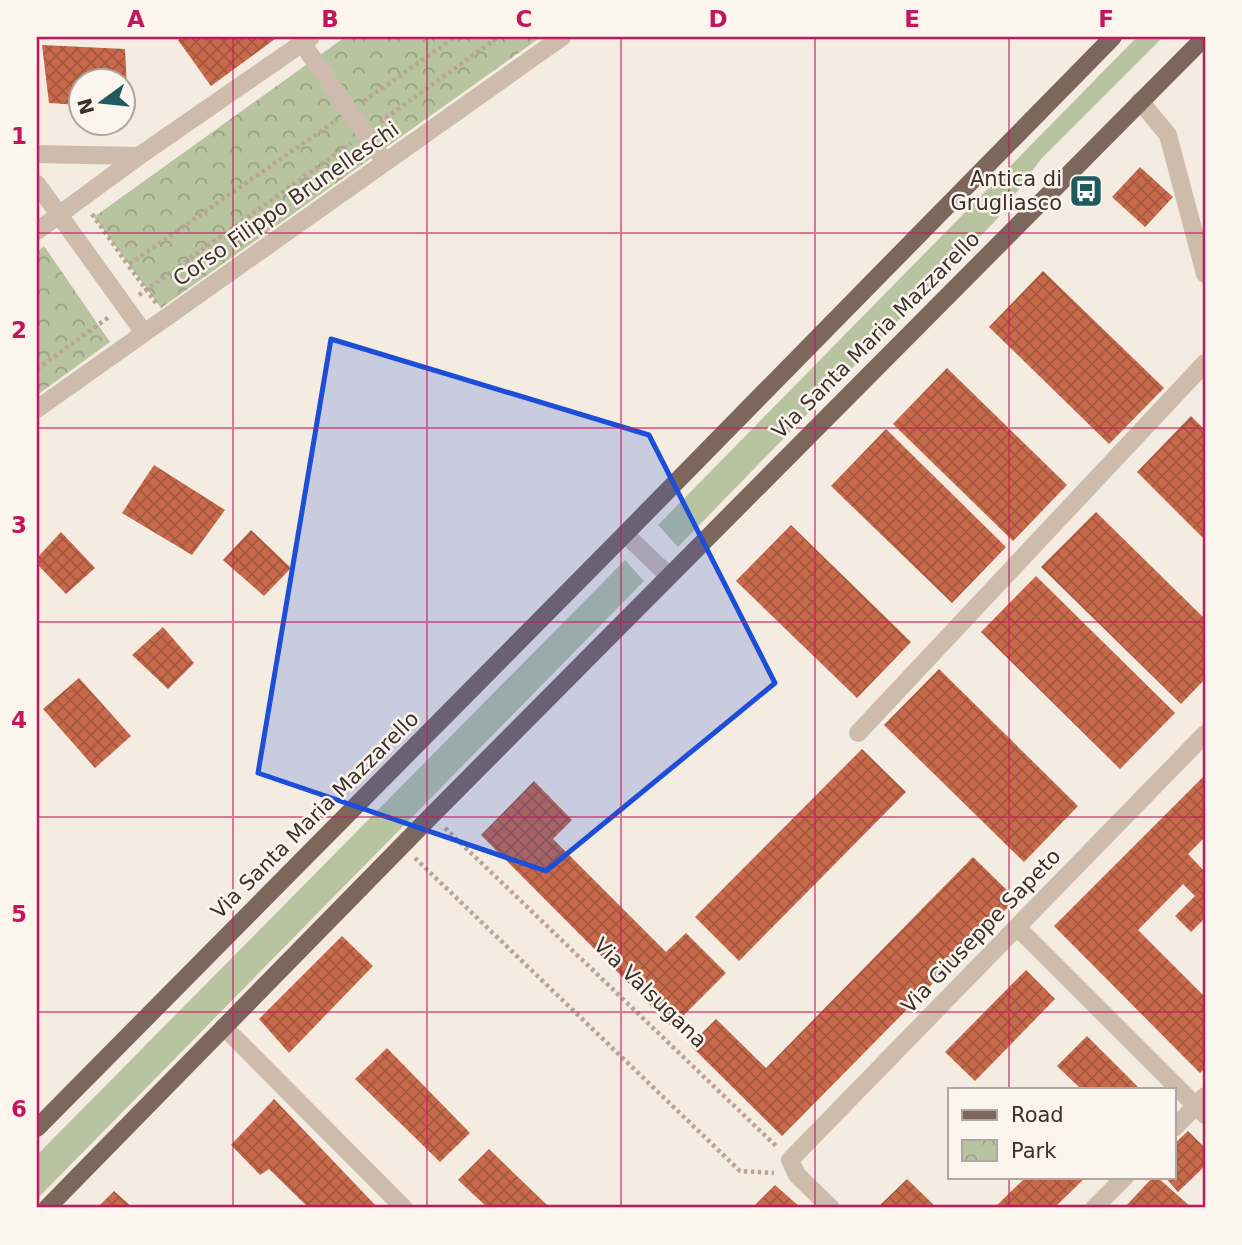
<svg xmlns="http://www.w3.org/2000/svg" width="1242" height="1245" font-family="'DejaVu Sans',sans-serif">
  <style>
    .grass { fill: #b8c4a0 }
    .park { fill: url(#park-crowns) }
    .building { fill: url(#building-cross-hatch) }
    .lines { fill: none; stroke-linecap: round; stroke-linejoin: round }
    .path { stroke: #b9a596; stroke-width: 4.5; stroke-dasharray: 3.5 3.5; stroke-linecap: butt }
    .minor { stroke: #cdbbac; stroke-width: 18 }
    .major { stroke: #7d675c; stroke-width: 18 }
    .marked { fill: #1d4ed8; fill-opacity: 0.2; stroke: #1d4ed8; stroke-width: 5; stroke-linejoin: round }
    .grid { fill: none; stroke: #c2185b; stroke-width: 2; stroke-opacity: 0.55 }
    .labels { text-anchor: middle; stroke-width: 5; stroke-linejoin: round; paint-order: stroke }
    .poi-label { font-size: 21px; fill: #3b302b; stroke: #fbf5ee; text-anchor: end }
    .street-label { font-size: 21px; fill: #3b302b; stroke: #fbf5ee }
    .neatline { fill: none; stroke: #c2185b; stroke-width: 2.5 }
    .grid-label { font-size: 23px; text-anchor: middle; font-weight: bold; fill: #c2185b }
  </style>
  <defs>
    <pattern id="park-crowns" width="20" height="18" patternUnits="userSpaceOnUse" patternTransform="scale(1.75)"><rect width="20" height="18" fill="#b8c4a0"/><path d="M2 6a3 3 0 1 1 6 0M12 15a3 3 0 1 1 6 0" fill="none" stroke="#97a083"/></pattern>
    <pattern id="building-cross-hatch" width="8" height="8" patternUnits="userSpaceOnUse" patternTransform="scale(1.75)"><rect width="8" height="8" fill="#c8694b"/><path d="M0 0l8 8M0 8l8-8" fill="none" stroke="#a4573f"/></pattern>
  </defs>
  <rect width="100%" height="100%" fill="#f4ebe1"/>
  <path class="grass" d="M1137,37H1163L1041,159L997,219L678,547L658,525Z
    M625,560L644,581L37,1199V1155Z"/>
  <path class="park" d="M345,37H541L161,308L94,217Z
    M44,246L110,342L37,395V252Z"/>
  <path class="building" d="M183,37H274L275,39L211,86L178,40Z
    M42,45L125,49L128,108L122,107V80H80V105L49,103Z
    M1140,167L1173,197L1145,227L1112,197Z
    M1043,271L1164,388L1109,444L989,327Z
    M947,368L1067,485L1013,541L893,424Z
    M1191,416L1205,430V540L1137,472Z
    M886,429L1006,547L952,603L831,486Z
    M154,465L225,510L192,555L122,513Z
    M1096,512L1205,619V679L1181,704L1041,567Z
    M791,525L911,642L857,698L736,581Z
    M251,530L291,568L264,596L223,560Z
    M61,532L95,568L66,594L37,564V558Z
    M1036,576L1175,713L1120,769L981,632Z
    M163,627L194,663L168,689L132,655Z
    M939,669L1078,806L1024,862L884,725Z
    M79,678L131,736L95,768L43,709Z
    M862,749L906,792L739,961L695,917Z
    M1205,775V837L1188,854L1205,872V918L1191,932L1175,916L1195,896L1183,884L1138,930L1205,997V1068L1200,1073L1054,926Z
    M534,781L572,820L553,839L666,952L686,933L726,973L672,1027L481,835Z
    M973,857L1016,899L782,1136L690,1045L716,1019L766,1068Z
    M342,936L373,966L289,1053L259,1019Z
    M1026,970L1055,999L975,1081L945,1052Z
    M1087,1036L1140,1089H1081L1057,1066Z
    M387,1048L470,1133L440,1162L355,1079Z
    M274,1099L378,1208H309L269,1169L260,1175L231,1145Z
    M1188,1131L1205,1148V1166L1178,1192L1165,1177H1174V1144Z
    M489,1149L550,1208H488L458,1180Z
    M1026,1177H1086L1054,1208H994Z
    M1153,1177H1157L1192,1208H1124Z
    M907,1179L937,1208H877Z
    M775,1185L801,1208H752Z
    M114,1191L133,1208H97Z"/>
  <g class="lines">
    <path class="path" d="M364,101L455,37
      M380,122L499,37
      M92,214L128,265
      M139,295L351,143
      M156,303L128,265L334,122
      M37,369L109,317
      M445,828L777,1147
      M415,858L740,1171L774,1173"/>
    <path class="minor" d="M302,43L385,162
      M1140,101L1168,135L1205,274
      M37,154L139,156
      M37,184L144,333
      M37,231L139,156L311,37
      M37,409L562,37
      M625,534L669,576
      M858,733L1205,363
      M1017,927L1205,1115
      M224,1027L404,1208
      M1174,1128L1205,1096
      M831,1208L797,1175L790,1160L1205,734
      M1094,1208L1125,1177"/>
    <path class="major" d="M37,1128L625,534L1113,37
      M47,1208L432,815L1205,37"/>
  </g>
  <path class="marked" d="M331,339L649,435L775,683L546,871L258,773Z"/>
  <path class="grid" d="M233,37V1208M427,37V1208M621,37V1208M815,37V1208M1009,37V1089M37,233H1205M37,428H1205M37,622H1205M37,817H1205M37,1012H1205M1009,1177V1208"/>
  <defs>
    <symbol id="bus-square" viewBox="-11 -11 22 22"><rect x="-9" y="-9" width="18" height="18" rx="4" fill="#1f5a5e" stroke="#fbf5ee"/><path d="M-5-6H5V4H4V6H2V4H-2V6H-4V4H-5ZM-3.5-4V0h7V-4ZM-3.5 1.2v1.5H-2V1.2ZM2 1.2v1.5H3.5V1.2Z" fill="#fff"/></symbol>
  </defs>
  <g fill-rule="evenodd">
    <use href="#bus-square" x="1067" y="172" width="38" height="38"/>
  </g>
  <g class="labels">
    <g class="poi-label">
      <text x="1062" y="186">Antica di<tspan x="1062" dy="24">Grugliasco</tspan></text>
    </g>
    <g class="street-label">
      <text transform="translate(286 204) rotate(-35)" y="7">Corso Filippo Brunelleschi</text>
      <text transform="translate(876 335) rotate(-45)" y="7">Via Santa Maria Mazzarello</text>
      <text transform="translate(315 815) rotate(-45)" y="7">Via Santa Maria Mazzarello</text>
      <text transform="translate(981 931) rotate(-46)" y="7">Via Giuseppe Sapeto</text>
      <text transform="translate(650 993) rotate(44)" y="7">Via Valsugana</text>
    </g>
  </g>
  <rect width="1242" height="1245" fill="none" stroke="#fbf5ee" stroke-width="77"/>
  <rect x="948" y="1088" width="228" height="91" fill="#fbf5ee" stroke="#aea6a0" stroke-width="2"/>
  <rect x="962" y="1110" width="35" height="10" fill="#7d675c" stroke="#aea6a0" stroke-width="2"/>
  <text x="1011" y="1122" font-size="21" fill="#3b302b">Road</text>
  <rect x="962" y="1140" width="35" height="21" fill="url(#park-crowns)" stroke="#aea6a0" stroke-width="2"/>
  <text x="1011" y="1158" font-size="21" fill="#3b302b">Park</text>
  <g transform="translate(102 102) rotate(255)"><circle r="33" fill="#fbf5ee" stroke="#aea6a0" stroke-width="2"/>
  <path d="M0-5L12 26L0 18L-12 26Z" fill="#1f5a5e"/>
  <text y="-10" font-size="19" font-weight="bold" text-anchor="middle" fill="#3b302b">N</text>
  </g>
  <rect x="38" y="38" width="1166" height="1168" class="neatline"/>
  <g class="grid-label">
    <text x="136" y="27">A</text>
    <text x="330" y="27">B</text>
    <text x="524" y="27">C</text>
    <text x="718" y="27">D</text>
    <text x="912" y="27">E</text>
    <text x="1106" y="27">F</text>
    <text x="19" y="144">1</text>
    <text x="19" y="338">2</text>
    <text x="19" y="533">3</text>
    <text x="19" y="728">4</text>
    <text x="19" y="922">5</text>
    <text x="19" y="1117">6</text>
  </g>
</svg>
